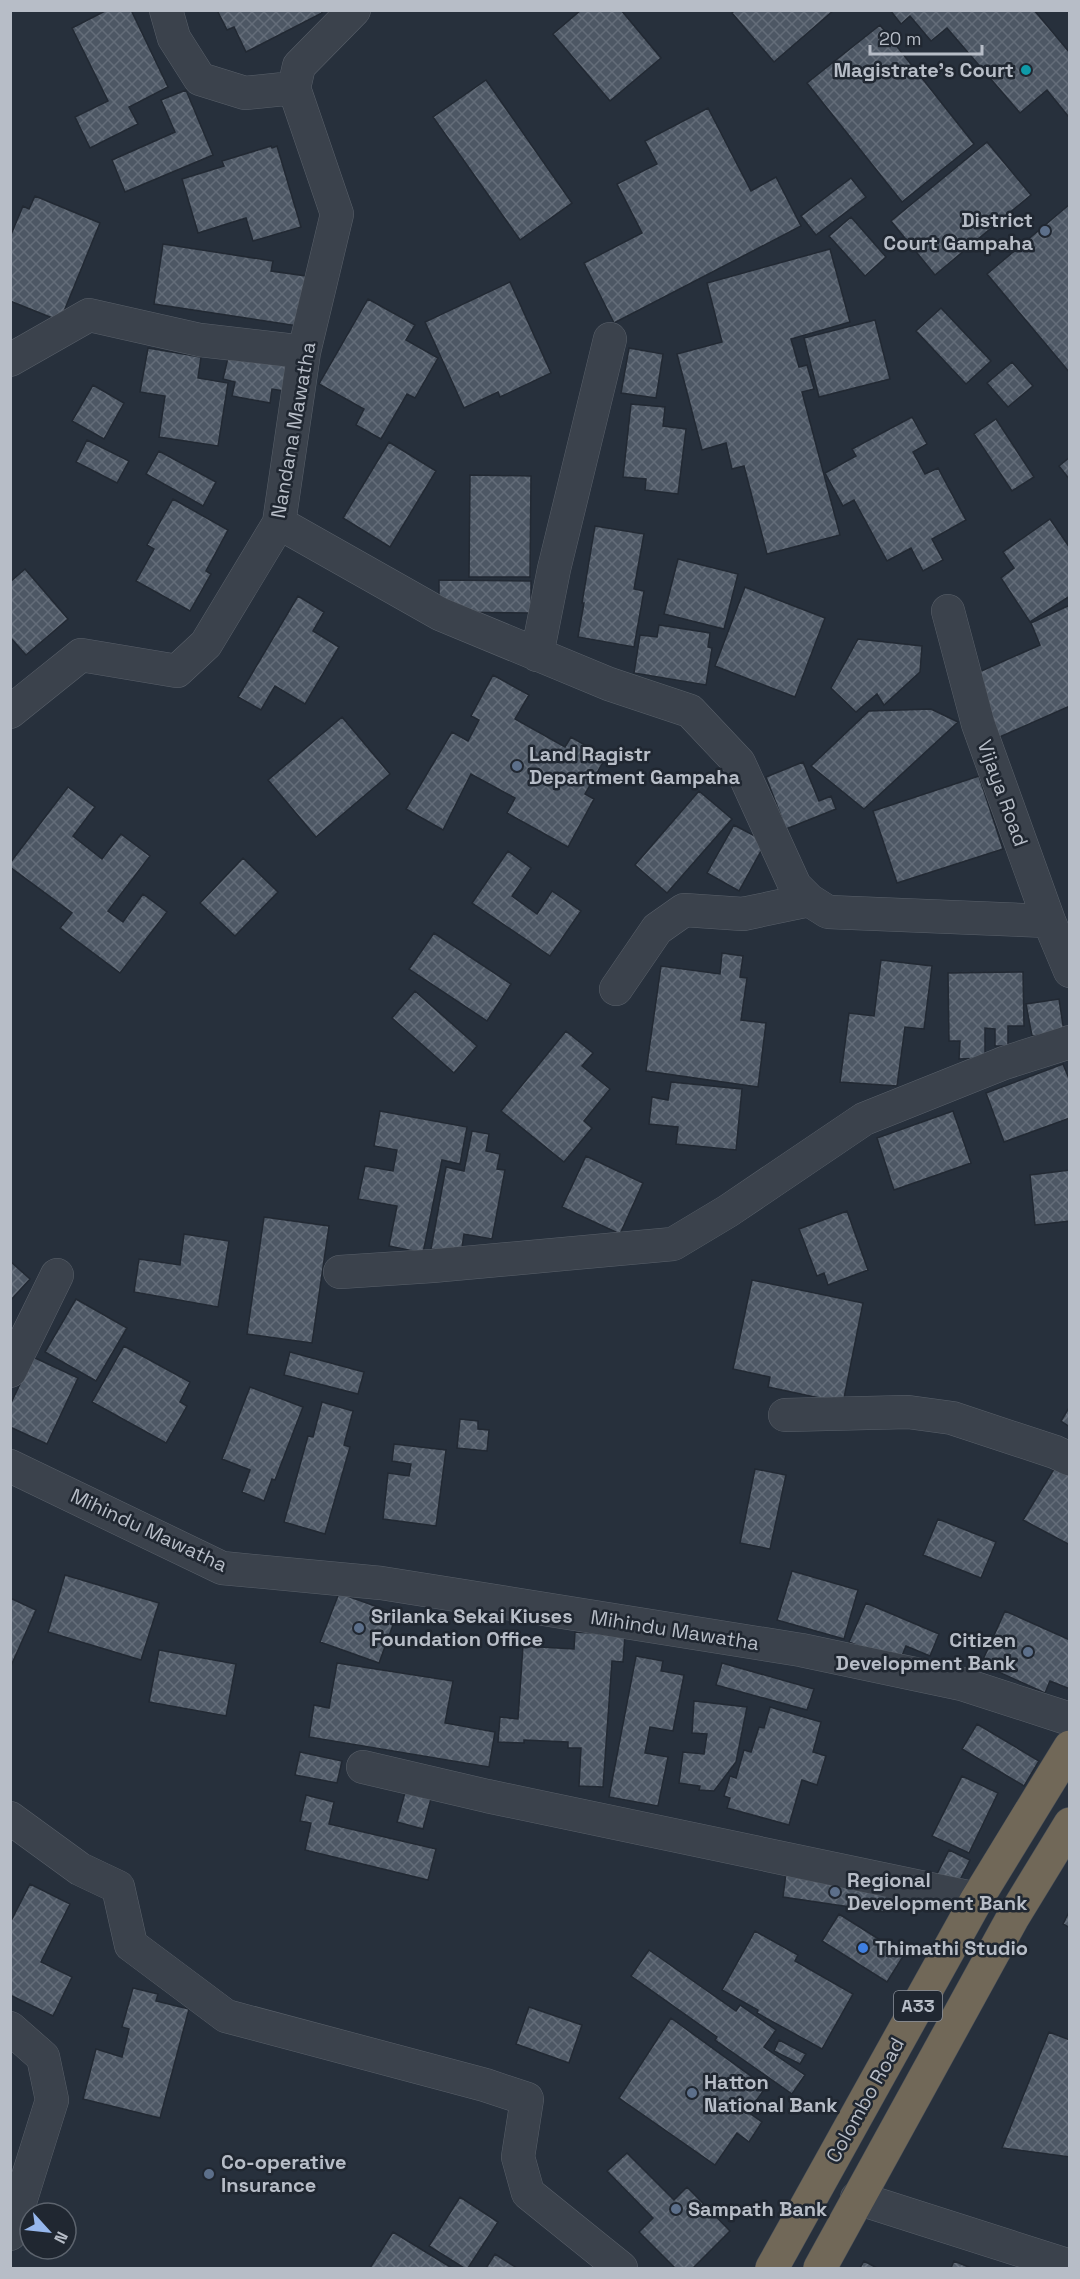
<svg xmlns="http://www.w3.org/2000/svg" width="1080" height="2279" font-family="'Space Grotesk',sans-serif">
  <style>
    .building { fill: url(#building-cross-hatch); stroke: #222933; stroke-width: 1.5 }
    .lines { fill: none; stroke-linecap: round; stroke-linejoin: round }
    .minor-casing { stroke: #59606a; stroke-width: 34 }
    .highway-casing { stroke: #464d57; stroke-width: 34 }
    .minor { stroke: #3b424c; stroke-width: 33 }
    .highway { stroke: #716858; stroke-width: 33 }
    .culture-dot { fill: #0f9aa8; stroke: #202731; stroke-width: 2 }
    .service-dot { fill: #5c6f8a; stroke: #202731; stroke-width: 2 }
    .shop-dot { fill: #3f7fe0; stroke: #202731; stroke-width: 2 }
    .labels { text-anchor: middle; stroke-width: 5; stroke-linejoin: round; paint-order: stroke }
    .shield { fill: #202731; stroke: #8a909a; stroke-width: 1.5 }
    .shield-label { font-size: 18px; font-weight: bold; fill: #b7bdc7 }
    .poi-label { font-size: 20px; font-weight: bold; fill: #b7bdc7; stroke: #202731; text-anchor: start }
    .street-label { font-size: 20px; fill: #b7bdc7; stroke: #202731 }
  </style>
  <defs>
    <pattern id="building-cross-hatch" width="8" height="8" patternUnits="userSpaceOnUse" patternTransform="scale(1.5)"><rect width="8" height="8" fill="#4d5764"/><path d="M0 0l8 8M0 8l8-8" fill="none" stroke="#646d79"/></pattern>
  </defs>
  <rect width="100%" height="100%" fill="#27303c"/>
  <path class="building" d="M107,10H131L168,87L129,107L138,124L90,148L75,117L108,101L72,28Z
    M217,10H321L322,13L246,52L234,27L227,30Z
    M581,10H621L661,58L610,101L553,34Z
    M735,10H834L774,62L732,13Z
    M890,10H1034L1070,53V115L1068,116L1047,90L1020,113L947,28L931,41L910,16L901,24Z
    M880,25L974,144L902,202L807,83Z
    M486,80L572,203L520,240L433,117Z
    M186,90L213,155L125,192L112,160L175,132L161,100Z
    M708,108L751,191L776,177L801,226L614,323L584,263L642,233L617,184L657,164L645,141Z
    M987,142L1031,195L935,275L891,221Z
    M271,146L272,148L277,146L301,227L253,241L246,218L198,233L182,179L224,166L222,161Z
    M851,178L866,197L816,235L801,216Z
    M35,196L100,223L60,321L10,301V237L23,206L29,209Z
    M1070,204V373L987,274Z
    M851,217L886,257L865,276L829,236Z
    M163,244L273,261L271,271L306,276L298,326L154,304Z
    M830,249L850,322L791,339L799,367L807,365L814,389L802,392L840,535L767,554L744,466L732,469L726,443L702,450L677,354L722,342L707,283Z
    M510,282L551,373L500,397L498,392L464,408L425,322Z
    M368,299L415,325L406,340L438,358L415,398L407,394L381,439L356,425L364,409L319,384Z
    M941,308L991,361L966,384L916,331Z
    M875,320L890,379L819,397L804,338Z
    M148,348L201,357L198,378L228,383L218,446L159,437L165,396L140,392Z
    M629,348L663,354L656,398L621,393Z
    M230,349L290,361L284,391L272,389L270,403L232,396L235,382L223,379Z
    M1012,362L1033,386L1008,407L987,383Z
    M93,385L124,403L104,439L72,421Z
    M631,404L665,407L663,426L686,429L678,494L645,490L646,479L623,477Z
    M912,417L927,444L913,452L925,474L938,468L966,520L932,539L943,560L923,571L911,548L887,561L854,500L843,506L825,473L856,456L852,449Z
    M996,419L1034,477L1012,491L974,434Z
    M87,440L129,461L117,483L76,462Z
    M389,442L436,471L390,547L343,518Z
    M159,451L216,482L203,506L146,474Z
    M1070,457V480L1059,466Z
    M470,475L531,476L530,577H469Z
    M173,499L228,530L206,571L211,574L190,611L136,581L154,549L147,545Z
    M1050,519L1070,548V596L1030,622L1001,578L1014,568L1003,552Z
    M595,526L644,534L634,589L644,591L634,647L578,637L584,603H582Z
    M678,559L738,574L724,629L664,614Z
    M25,569L68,619L26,655L10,637V582Z
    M439,580L531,581V613L439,612Z
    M745,587L825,618L795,697L715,666Z
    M298,596L324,612L313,631L339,647L305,704L275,686L261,710L238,697Z
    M1070,605V706L995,739L968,677L1040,645L1031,623Z
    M659,625L710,633L708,647L712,648L706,685L634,673L640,635L657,637Z
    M858,639L922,646L920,672L884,705L877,694L856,712L831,688Z
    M493,675L529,695L515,719L565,747L571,737L606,757L585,794L594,799L568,847L507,813L515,798L471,774L443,830L406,809L452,732L468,741L479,720L471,716Z
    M931,709L958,722L864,809L811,766L869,711Z
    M342,717L390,774L316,837L268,780Z
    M803,762L819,801L831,796L836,809L786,829L766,777Z
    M979,776L1003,849L897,883L873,811Z
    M68,787L95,807L73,836L102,859L121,834L150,856L108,911L123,922L143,894L167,912L120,973L60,928L72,913L10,867V863Z
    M699,791L732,819L667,893L635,865Z
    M734,825L766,842L739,891L707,873Z
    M508,851L531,868L512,896L537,914L552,891L581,911L550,956L472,903Z
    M243,858L278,892L235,936L200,903Z
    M434,933L511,984L487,1021L409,969Z
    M722,953L743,956L740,977L747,978L741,1020L766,1023L758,1087L646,1071L661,966L720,974Z
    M881,960L932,966L924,1029L905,1027L897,1086L840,1082L849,1013L874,1016Z
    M1023,972L1024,1026H1008V1046H995V1029L985,1028V1058L959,1059L960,1041H949L948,973Z
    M415,991L477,1046L454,1073L392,1018Z
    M1059,999L1064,1032L1032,1036L1026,1004Z
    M566,1031L593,1053L582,1066L610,1089L584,1121L592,1128L564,1162L501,1111Z
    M1063,1064L1070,1081V1118L1004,1142L986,1093Z
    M671,1082L742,1089L736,1150L676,1144L678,1127L649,1124L652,1097L668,1100Z
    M380,1111L467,1127L460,1164L442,1160L423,1253L389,1246L397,1206L358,1199L365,1166L393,1171L397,1150L374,1146Z
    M953,1111L971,1163L894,1190L877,1138Z
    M472,1131L489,1134L486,1151L500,1154L497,1169L505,1170L492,1239L464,1234L461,1254L431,1249L446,1167L464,1171Z
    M586,1156L643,1183L620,1234L562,1207Z
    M1070,1170V1221L1035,1225L1030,1175Z
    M847,1211L868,1270L828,1285L824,1273L817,1276L799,1229Z
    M264,1217L329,1226L312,1343L247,1334Z
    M184,1234L229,1241L218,1307L134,1292L139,1259L180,1265Z
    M10,1261L30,1279L10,1301Z
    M752,1280L863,1303L843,1403L768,1387L770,1377L733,1369Z
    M76,1299L127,1328L96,1381L45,1352Z
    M124,1346L190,1382L180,1402L187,1406L166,1443L92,1402Z
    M290,1352L364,1372L358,1394L284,1375Z
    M33,1357L78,1378L47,1444L10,1427V1405Z
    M250,1387L303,1407L275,1480L272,1479L264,1501L242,1492L250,1470L222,1459Z
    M322,1402L353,1411L344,1445L350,1447L325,1534L284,1522L308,1436L313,1437Z
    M1070,1406V1427L1061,1421Z
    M460,1419L478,1421V1429L489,1430L487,1451L457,1448Z
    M394,1444L446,1450L436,1526L383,1519L388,1473L409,1476L411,1464L392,1461Z
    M1057,1464L1070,1472V1545L1023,1520Z
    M755,1469L786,1475L770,1549L740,1543Z
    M938,1519L996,1542L981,1578L923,1555Z
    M792,1571L858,1590L844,1639L777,1620Z
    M65,1575L159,1603L141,1660L48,1632Z
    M339,1593L397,1614L379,1663L320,1642Z
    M10,1598L36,1610L10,1668Z
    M866,1603L939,1634L930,1656L906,1646L899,1663L849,1642Z
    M1005,1611L1070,1640V1689L1050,1681L1045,1693L981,1664Z
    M575,1632L625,1635L623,1662L612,1661L603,1787L579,1786L581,1748H568V1742L524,1740V1743L498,1742L500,1717L518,1719L523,1646L574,1649Z
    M159,1650L236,1664L226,1716L149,1702Z
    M636,1656L663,1661L661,1671L684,1675L673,1731L650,1727L645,1753L668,1757L658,1806L609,1797Z
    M337,1663L453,1681L445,1723L495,1732L489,1767L309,1737L314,1705L329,1708Z
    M722,1663L814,1689L807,1710L716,1685Z
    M694,1701L747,1707L736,1762L714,1791L699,1790L700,1786L679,1783L683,1752L704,1754L707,1734L692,1733Z
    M770,1707L821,1722L813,1752L826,1756L817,1785L802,1780L789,1825L727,1808L730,1798L724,1796L730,1776L736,1778L744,1750L751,1752L759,1727L764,1728Z
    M977,1724L1039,1761L1024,1786L962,1749Z
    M300,1752L342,1761L337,1783L295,1775Z
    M962,1776L998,1793L969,1853L932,1836Z
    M407,1785L433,1791L423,1829L397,1822Z
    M306,1795L334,1802L329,1824L436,1849L428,1880L305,1850L311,1823L300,1821Z
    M949,1850L970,1860L955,1890L934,1880Z
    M786,1873L888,1887L884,1912L783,1897Z
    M30,1884L70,1904L41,1962L72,1977L53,2016L10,1995V1923Z
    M1070,1910V1928L1063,1924Z
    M839,1914L904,1955L887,1982L822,1941Z
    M755,1931L798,1955L795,1961L853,1994L822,2049L757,2013L758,2010L722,1990Z
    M649,1950L736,2011L740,2005L776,2030L764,2047L805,2075L792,2094L715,2040L717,2037L631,1976Z
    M133,1988L158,1994L156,2001L189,2009L160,2118L83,2099L96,2049L122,2057L129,2029L122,2027Z
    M529,2007L582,2025L569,2063L516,2044Z
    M671,2018L766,2087L748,2112L762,2122L749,2142L737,2133L715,2165L619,2098Z
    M1049,2032L1070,2040V2157L1002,2148Z
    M779,2040L806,2054L800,2064L774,2051Z
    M627,2153L674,2200L687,2187L730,2231L693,2268H675L639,2232L653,2218L607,2171Z
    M460,2197L498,2222L468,2268H464L429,2246Z
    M393,2232L429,2254L452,2268H370Z
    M495,2254L517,2268H486Z
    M864,2261L877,2268H860Z
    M954,2261L971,2268H951Z"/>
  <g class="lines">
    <defs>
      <path id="minor" d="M166,10L174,38L200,79L245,93L294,88
        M294,88L299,66L354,10
        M10,360L89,315L200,340L304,352
        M279,523L440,614L609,684L690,711L739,763L795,886L809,900L828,912L1049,921
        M948,611L978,724L1049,921L1070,971
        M537,655L554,569L610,339
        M10,712L81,655L177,671L206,644L279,523L304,352L337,214L294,88
        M616,989L657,929L684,910L743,914L809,900
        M340,1272L432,1266L673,1244L728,1211L864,1119L1004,1063L1070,1042
        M10,1371L57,1275
        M785,1415L908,1412L952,1418L1055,1452L1070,1459
        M10,1466L222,1568L381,1583L801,1650L962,1684L1070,1719
        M363,1767L487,1796L977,1899
        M10,1818L80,1869L118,1887L131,1945L226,2016L485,2085L527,2099L518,2157L528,2193L621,2268
        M10,2028L43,2057L52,2100L10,2234
        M857,2198L1070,2266"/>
      <path id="highway" d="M772,2268L977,1899L1070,1747
        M820,2268L1012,1919L1070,1824"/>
    </defs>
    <use href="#minor" class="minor-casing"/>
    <use href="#highway" class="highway-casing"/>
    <use href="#minor" class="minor"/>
    <use href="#highway" class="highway"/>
  </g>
  <circle class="culture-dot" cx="1026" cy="70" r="6"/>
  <g class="service-dot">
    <circle cx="1045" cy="231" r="6"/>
    <circle cx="517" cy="766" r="6"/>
    <circle cx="359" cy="1628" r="6"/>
    <circle cx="1028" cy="1652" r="6"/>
    <circle cx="835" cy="1892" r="6"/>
    <circle cx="692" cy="2093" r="6"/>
    <circle cx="209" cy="2174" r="6"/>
    <circle cx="676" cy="2209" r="6"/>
  </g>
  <circle class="shop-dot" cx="863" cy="1948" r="6"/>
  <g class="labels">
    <rect class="shield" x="894" y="1991" width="48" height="30" rx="4.5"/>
    <g class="shield-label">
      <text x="918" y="2012">A33</text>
    </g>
    <g class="poi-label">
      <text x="1014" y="77" text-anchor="end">Magistrate's Court</text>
      <text x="1033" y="227" text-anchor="end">District<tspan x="1033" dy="23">Court Gampaha</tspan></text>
      <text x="529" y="761">Land Ragistr<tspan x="529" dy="23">Department Gampaha</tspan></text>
      <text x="371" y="1623">Srilanka Sekai Kiuses<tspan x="371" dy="23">Foundation Office</tspan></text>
      <text x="1016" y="1647" text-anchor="end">Citizen<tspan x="1016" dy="23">Development Bank</tspan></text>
      <text x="847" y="1887">Regional<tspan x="847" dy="23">Development Bank</tspan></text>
      <text x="875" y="1955">Thimathi Studio</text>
      <text x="704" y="2089">Hatton<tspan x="704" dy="23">National Bank</tspan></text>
      <text x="221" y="2169">Co-operative<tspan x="221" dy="23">Insurance</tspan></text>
      <text x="688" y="2216">Sampath Bank</text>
    </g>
    <g class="street-label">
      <text transform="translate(293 430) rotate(-80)" y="7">Nandana Mawatha</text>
      <text transform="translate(1003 793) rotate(70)" y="7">Vijaya Road</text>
      <text transform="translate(149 1530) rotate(25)" y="7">Mihindu Mawatha</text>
      <text transform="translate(675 1630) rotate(9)" y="7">Mihindu Mawatha</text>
      <text transform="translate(865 2100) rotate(-61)" y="7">Colombo Road</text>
    </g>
  </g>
  <rect width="1080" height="2279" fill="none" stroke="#b7bdc7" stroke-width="24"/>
  <g transform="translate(48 2231) rotate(117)"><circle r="28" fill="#202731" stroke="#5c636d" stroke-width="1.5"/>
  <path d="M0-4.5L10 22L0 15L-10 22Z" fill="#96b7ed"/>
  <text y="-9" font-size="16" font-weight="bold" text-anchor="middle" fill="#b7bdc7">N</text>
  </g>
  <path d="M870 45v9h112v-9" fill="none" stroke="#b7bdc7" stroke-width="3"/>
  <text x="879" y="45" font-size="18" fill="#b7bdc7" stroke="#202731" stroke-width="4.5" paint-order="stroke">20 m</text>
</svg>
